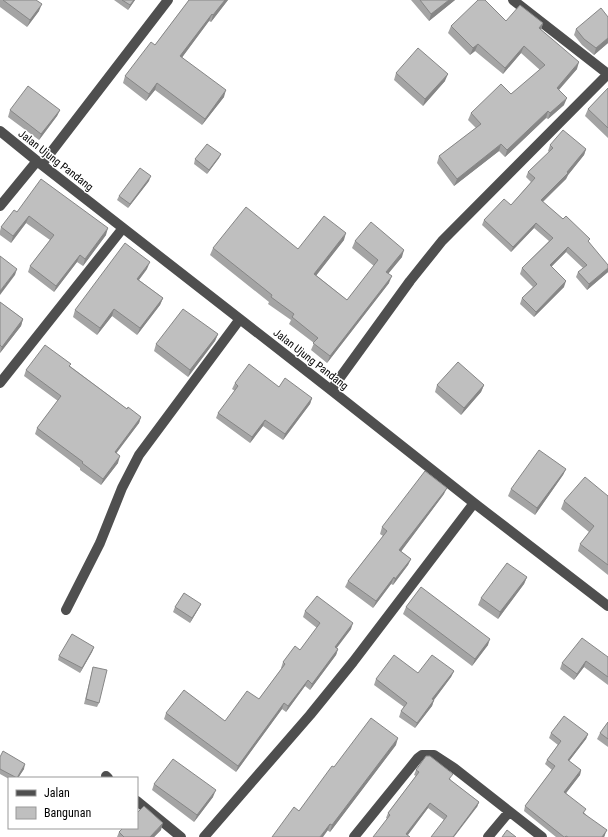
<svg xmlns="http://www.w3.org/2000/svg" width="608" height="837" font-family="'Roboto Condensed',sans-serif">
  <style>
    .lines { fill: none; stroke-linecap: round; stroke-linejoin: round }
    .minor { stroke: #4f4f4f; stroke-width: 10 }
    .wall { fill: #a4a4a4 }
    .shaded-wall { fill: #868686 }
    .building { fill: #bfbfbf; stroke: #868686 }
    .labels { text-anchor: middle; stroke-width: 3; stroke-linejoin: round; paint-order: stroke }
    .street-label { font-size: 11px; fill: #000; stroke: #fff }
  </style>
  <rect width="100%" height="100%" fill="#fff"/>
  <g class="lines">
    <path class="minor" d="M513,0L608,74
      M0,131L37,161L331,390L474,503L608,606
      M42,164L168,0
      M0,206L37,161
      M0,383L123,228
      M331,390L410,281L442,241L608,74
      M66,610L100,543L122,488L139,455L240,319
      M106,776L108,778
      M137,801L181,837
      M204,837L310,715L353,662L474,503
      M354,837L418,758L422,755H434L454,768L542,837
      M488,837L509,812"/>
  </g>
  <path class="wall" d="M0,0H36L39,11L27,27L0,7Z
    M114,0H135L128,10Z
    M189,0H228L211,22L209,21L182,57L224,97L202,125L155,90L146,101L123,83L125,76L155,45Z
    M411,0H455L429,21Z
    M608,17V43L594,55L582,45L574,35L576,29Z
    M506,21L543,23L541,30L577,69L559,90L564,105L548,119L546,118L505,157L499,151L454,186L437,163L439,156L476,128L468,120L471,113L511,94L540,70L521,53L503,74L475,51L470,55L448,33L451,26Z
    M396,73L445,81L423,106L394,80Z
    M608,88V138L585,116L588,109Z
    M10,110H60L57,116L39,140L8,117Z
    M550,145L586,149L584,155L568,175L566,179L543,202L589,242L608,272L587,290L576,277L578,272L583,268L566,252L551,267L564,287L534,317L520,304L522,298L533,287L520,274L522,268L549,241L534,228L511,252L482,225L484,220L511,205L531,182L526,177L528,172L549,152L548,151Z
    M221,154L219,158L207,174L194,164L195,159Z
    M149,181L128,208L117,200L119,196Z
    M17,212L106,235L83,266L77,262L54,292L28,272L30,266L50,240L26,223L11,243L0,235V231L1,227Z
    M344,240L316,275L347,300L374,266L352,248L355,241L402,257L388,273L389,283L327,363L311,350L314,343L289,324L291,320L268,304L269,302L210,255L213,248L298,249Z
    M147,269L139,280L163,298L160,305L137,335L112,316L97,335L73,317L75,310Z
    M0,302L23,319L21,326L0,353Z
    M218,334L215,341L188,377L154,351L156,344Z
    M70,366L127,409L141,417L139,423L116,453L118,463L101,485L80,470V468L35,434L37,428L58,401L24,376L26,370Z
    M235,383L279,387L312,398L310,404L283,440L263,426L250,443L216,418L218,413L235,391L232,389Z
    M437,385H484L481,392L461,415L435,392Z
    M566,469L563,475L535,515L508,496L511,489Z
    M444,494L401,551L411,559L408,565L393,585L391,584L373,608L345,587L348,581L383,536L380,534L382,527Z
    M608,496V575L578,551L580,544L589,532L561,509L564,501Z
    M527,577L524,584L498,619L478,605L481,598Z
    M201,604L199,608L190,623L173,612L175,607Z
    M406,607L488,645L472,666L403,614Z
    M305,611L351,629L336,648L338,649L336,655L310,690L305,686L286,712L282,709L236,772L164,719L166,713L225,721L259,699L282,668H281L283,662L300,650L317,628L303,617Z
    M94,647L92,652L80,673L58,660L59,656Z
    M608,657V685L584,667L574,680L560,669L562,663Z
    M93,667L99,703L97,707L84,704Z
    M454,671L451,677L434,700L432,706L415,728L399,717L401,711L404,707L374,685L376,679L418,673Z
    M608,722V747L597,739L600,733Z
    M551,733L588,734L586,739L569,761L581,770L580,775L566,793L605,835L604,837H556L524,811L525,806L552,770L545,764L547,760L558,745L549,738Z
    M396,745L330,832L299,811L334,767Z
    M0,757L24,769L18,778H9V779L0,774Z
    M416,770L451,779L450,780L479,802L477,807L444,820L428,808L408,835L386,818L388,813L416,776L414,775Z
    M154,784L213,797L194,822L152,790Z
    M161,830L154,837H117L119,832Z"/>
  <path class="shaded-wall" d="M134,0H135L128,10L130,5Z
    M225,0H228L211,22L213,15Z
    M449,0H455L429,21L431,14Z
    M42,4L39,11L27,27L30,20Z
    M212,14L209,21L178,63L180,56Z
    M543,23L541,30L539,28Z
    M608,38V43L594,55L596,48Z
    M478,44L475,51L470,55L473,48Z
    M524,46L521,53L503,74L505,68Z
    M579,62L577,69L555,94L557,88Z
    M448,74L445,81L423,106L425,99Z
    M157,83L155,90L146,101L149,94Z
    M226,90L224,97L202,125L205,119Z
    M567,98L564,105L548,119L550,113Z
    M60,110L57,116L39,140L41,134Z
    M548,111L546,118L505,157L507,150Z
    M501,144L499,151L454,186L457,179Z
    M586,149L584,155L568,175L566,179L539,205L541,200L567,172Z
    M221,154L219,158L207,174L209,170Z
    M151,176L149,181L128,208L130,204Z
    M29,216L26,223L11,243L13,236Z
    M536,223L534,228L511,252L513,247Z
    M108,228L106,235L83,266L85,259Z
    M346,233L344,240L312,281L314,274Z
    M568,247L566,252L548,270L550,265Z
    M404,250L402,257L384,279L386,272Z
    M80,255L77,262L54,292L56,286Z
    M150,262L147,269L134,286L137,279Z
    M608,268V272L587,290L589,284Z
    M17,269L15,275L0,295V291Z
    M392,276L389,283L327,363L330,356Z
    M566,281L564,287L534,317L536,312Z
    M163,298L160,305L137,335L140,328Z
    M114,309L112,316L97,335L100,328Z
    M23,319L21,326L0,353L2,347Z
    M218,334L215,341L188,377L190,370Z
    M484,385L481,392L461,415L464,408Z
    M312,398L310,404L283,440L285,434Z
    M141,417L139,423L112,459L115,452Z
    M265,420L263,426L250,443L252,437Z
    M120,456L118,463L101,485L103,479Z
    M566,469L563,475L535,515L537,508Z
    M447,488L444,494L397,557L399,550Z
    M411,559L408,565L393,585L395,579Z
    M394,577L391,584L373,608L376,601Z
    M527,577L524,584L498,619L500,612Z
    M201,604L199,608L190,623L192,618Z
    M353,623L351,629L333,653L335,647Z
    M490,639L488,645L472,666L475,659Z
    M94,647L92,652L80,673L82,668Z
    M338,649L336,655L310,690L312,684Z
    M586,661L584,667L574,680L577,674Z
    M454,671L451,677L430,705L432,699Z
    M308,680L305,686L286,712L288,706Z
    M434,700L432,706L415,728L417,723Z
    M284,703L282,709L236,772L238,766Z
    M588,734L586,739L566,765L568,760Z
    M398,738L396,745L330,832L332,825Z
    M25,764L24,769L18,778H17Z
    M581,770L580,775L563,797L564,792Z
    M216,790L213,797L194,822L197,815Z
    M479,802L477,807L454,837H452Z
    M430,803L428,808L406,837V834Z
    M163,823L161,830L154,837H150Z
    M330,824L328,830L323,837H320Z
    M607,830L604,837H602Z"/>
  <path class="building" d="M3,0H36L42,4L30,20Z
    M122,0H134L130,5Z
    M189,0H225L213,15L212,14L180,56L226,90L205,119L157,83L149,94L125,76L151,42L155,45Z
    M420,0H449L431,14Z
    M478,0H485L506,21L520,5L543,23L539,28L579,62L557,88L567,98L550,113L548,111L507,150L501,144L457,179L439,156L481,124L471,113L501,84L511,94L545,65L524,46L505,68L478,44L473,48L451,26Z
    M601,8L608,17V38L596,48L584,39L576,29Z
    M418,48L448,74L425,99L396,73Z
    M28,86L60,110L41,134L10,110Z
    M608,88V128L588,109Z
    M563,130L586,149L567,172L568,173L541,200L563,219L566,216L590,239L588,241L608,265V268L589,284L578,272L587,265L568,247L550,265L566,281L536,312L522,298L537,284L522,268L553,238L536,223L513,247L484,220L504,199L511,205L535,178L528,172L553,148L550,145Z
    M207,144L221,154L209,170L195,159Z
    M140,168L151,176L130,204L119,196Z
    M41,179L108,228L85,259L80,255L56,286L30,266L54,235L29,216L13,236L1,227L14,210L17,212Z
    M246,207L298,249L324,216L346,233L314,274L347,300L378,260L355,241L371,222L404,250L386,272L392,276L330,356L313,343L318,338L292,317L294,314L271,297L272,295L213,248Z
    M125,243L150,262L137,279L163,298L140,328L114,309L100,328L75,310Z
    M0,256L17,269L0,291Z
    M0,302L23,319L2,347L0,345Z
    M183,309L218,334L190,370L156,344Z
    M45,345L71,364L69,366L127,409L128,407L141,417L115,452L120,456L103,479L82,463L83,462L37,428L61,396L26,370Z
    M458,362L484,385L464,408L437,385Z
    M249,364L279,387L285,378L312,398L285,434L265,420L252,437L218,413L238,386L235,383Z
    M539,450L566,469L537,508L511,489Z
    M425,471L447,488L399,550L411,559L395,579L394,577L376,601L348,581L387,531L382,527Z
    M585,477L608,496V565L580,544L594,526L564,501Z
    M507,563L527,577L500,612L481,598Z
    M421,587L490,639L475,659L406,607Z
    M184,593L201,604L192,618L175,607Z
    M317,596L353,623L335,647L338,649L312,684L308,680L288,706L284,703L238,766L166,713L184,690L225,721L247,691L259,699L285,664L283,662L295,646L300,650L320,623L305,611Z
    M72,634L94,647L82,668L59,656Z
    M582,638L608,657V677L586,661L577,674L562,663Z
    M394,655L418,673L432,655L454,671L432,699L434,700L417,723L401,711L407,703L376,679Z
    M93,667L107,670L99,703L86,699Z
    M564,716L588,734L568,760L581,770L564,792L586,809L583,813L607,830L602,837H568L566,836L565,837H564L525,806L555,766L547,760L561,741L551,733Z
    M371,718L398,738L332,825L330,824L320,837H272L294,807L299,811L332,766L334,767Z
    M608,722V739L600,733Z
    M3,751L25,764L17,778L0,769V757Z
    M426,756H430L453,774L449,779L479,802L453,837H431L447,816L430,803L406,834L410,837H373L390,815L388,813L419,772L416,770Z
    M173,759L216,790L197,815L154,784Z
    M144,806L163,823L150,837H124L119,832L123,828H137V813Z
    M507,830L516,837H502Z"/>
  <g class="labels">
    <g class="street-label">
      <text transform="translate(56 160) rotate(38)" y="4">Jalan Ujung Pandang</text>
      <text transform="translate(311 359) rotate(38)" y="4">Jalan Ujung Pandang</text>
    </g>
  </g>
  <rect x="8" y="777" width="130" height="52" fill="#ffffff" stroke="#999999"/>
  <rect x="16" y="790" width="20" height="6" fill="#4f4f4f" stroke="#999999"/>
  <text x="44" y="797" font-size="12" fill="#000000">Jalan</text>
  <rect x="16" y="807" width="20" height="12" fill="#bfbfbf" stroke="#999999"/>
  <text x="44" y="817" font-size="12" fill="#000000">Bangunan</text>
</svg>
